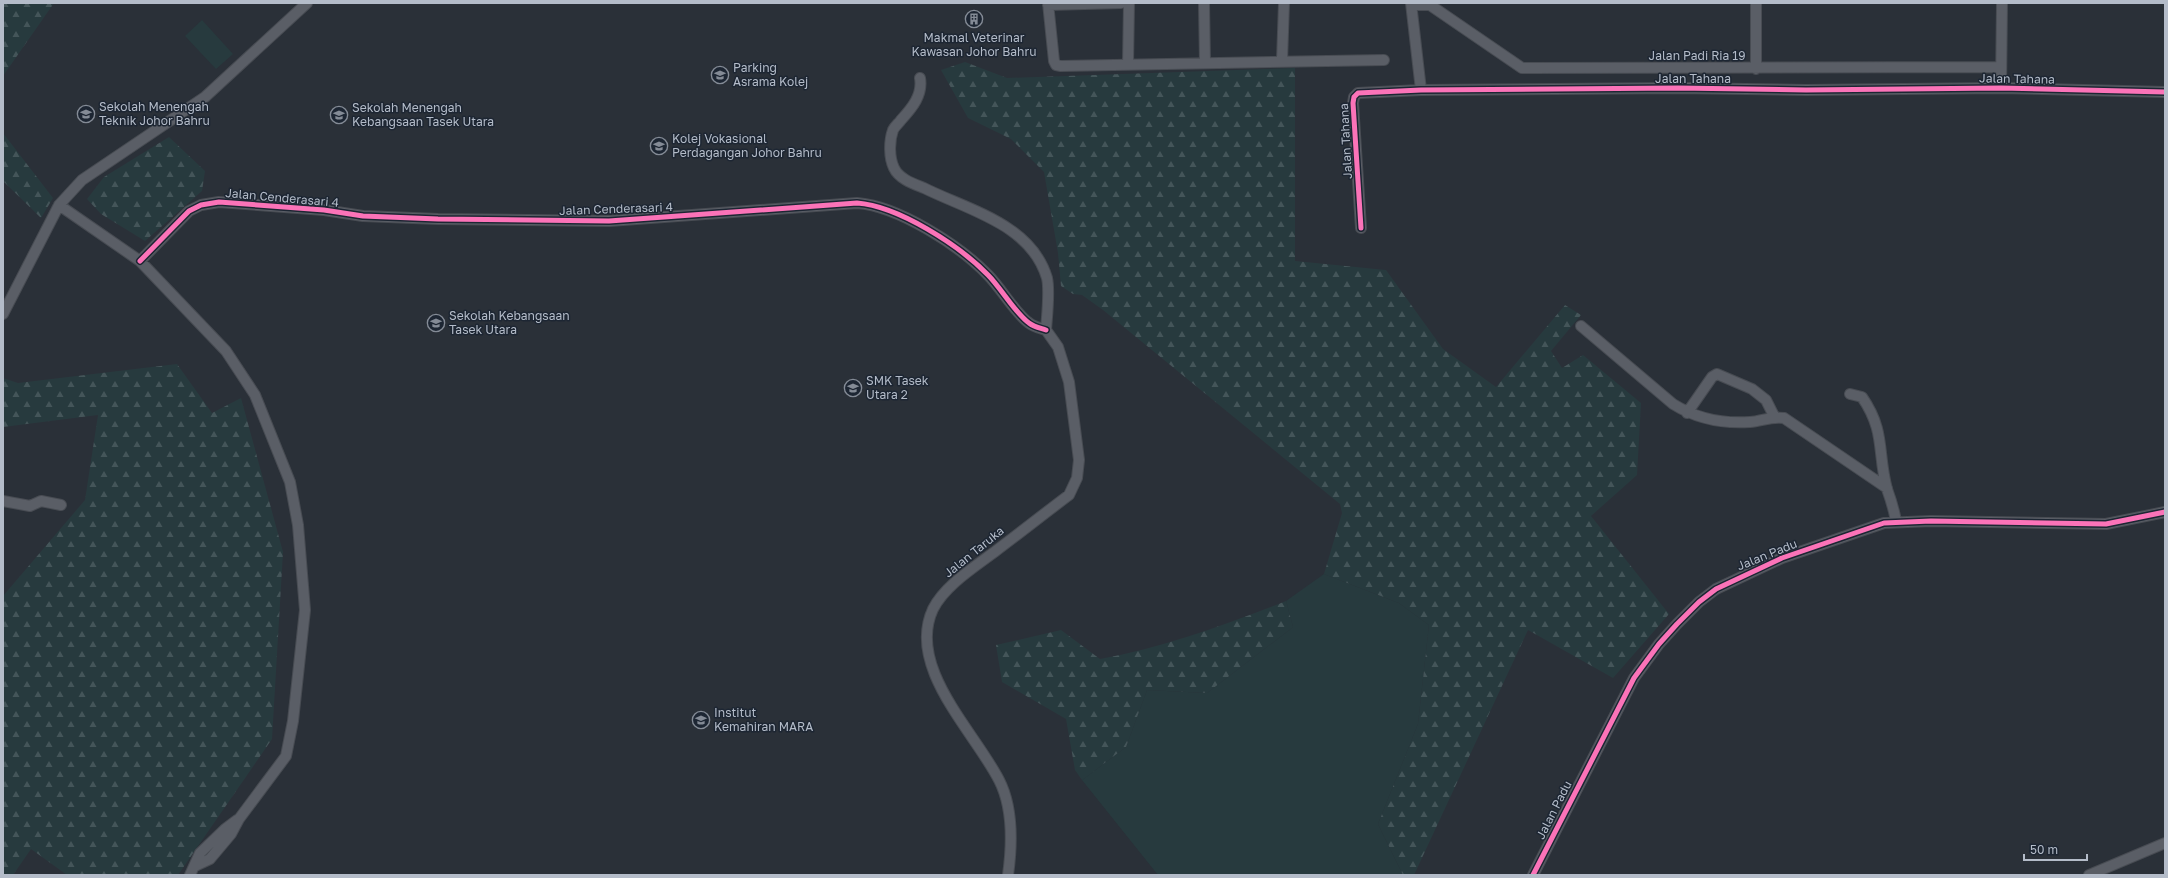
<svg xmlns="http://www.w3.org/2000/svg" width="2168" height="878" font-family="'Golos Text',sans-serif">
  <style>
    .green { fill: #273a3e }
    .forest { fill: url(#forest-firs) }
    .lines { fill: none; stroke-linecap: round; stroke-linejoin: round }
    .minor-casing { stroke: #484c53; stroke-width: 12 }
    .minor { stroke: #5a5e66; stroke-width: 10 }
    .cycleway-casing { stroke: #1d2633; stroke-width: 8 }
    .cycleway { stroke: #fb73b8; stroke-width: 5 }
    .labels { text-anchor: middle; stroke-width: 3; stroke-linejoin: round; paint-order: stroke }
    .poi-label { font-size: 12px; fill: #b4bcc9; stroke: #1d2633; text-anchor: start }
    .street-label { font-size: 12px; fill: #b4bcc9; stroke: #1d2633 }
  </style>
  <defs>
    <pattern id="forest-firs" width="22" height="20" patternUnits="userSpaceOnUse"><rect width="22" height="20" fill="#273a3e"/><path d="M5 1l3.5 6h-7zM16 11l3.5 6h-7z" fill="#445559"/></pattern>
  </defs>
  <rect width="100%" height="100%" fill="#2a3038"/>
  <path class="green" d="M202,20L233,54L216,69L185,36Z
    M1324,574L1399,603L1429,625L1418,724L1378,824L1403,875H1158L1082,780L1126,747L1147,690L1207,693L1293,627L1286,601Z"/>
  <path class="forest" d="M3,3H54L3,76Z
    M965,62L1007,78L1295,68V261L1386,270L1443,349L1496,387L1565,305L1581,315L1551,351L1562,368L1583,355L1641,403L1637,475L1591,516L1669,614L1613,678L1528,630L1414,875H1403L1378,824L1418,724L1429,625L1399,603L1324,574L1342,513L1340,504L1103,310L1082,295L1073,294L1061,286L1058,253L1044,172L1011,139L968,118L941,70Z
    M3,133L53,198L41,218L3,181Z
    M169,137L205,171L202,191L145,241L101,214L87,199L104,177Z
    M177,364L212,413L241,398L283,552L272,739L178,875H67L31,849L13,875H3V596L85,500L98,415L3,427V378L18,383Z
    M1286,601L1293,627L1207,693L1147,690L1126,747L1082,780L1075,770L1066,719L1002,682L996,645L1061,630L1100,659C1165,647 1225,625 1286,601Z"/>
  <g class="lines">
    <defs>
      <path id="minor" d="M1048,3L1054,61L1056,65L1061,66L1384,60
        M1204,3L1205,63
        M1411,3L1421,90
        M1048,5L1121,3
        M1412,5H1430L1522,68L2001,67
        M1282,61L1284,3
        M1128,65L1129,3
        M1756,69V3
        M920,78C923,95 912,108 901,120C899,123 895,126 893,130C889,141 889,158 894,168C899,179 914,184 924,188C968,210 1031,224 1047,278C1050,291 1047,315 1046,330
        M2001,88L2002,3
        M59,205L140,261L226,351L255,395L290,482L298,525L305,610L293,721L286,756L239,819L231,834L210,859L195,866
        M1361,228L1353,103L1354,97L1358,93L1421,90L1678,88L1806,90L2001,88L2165,92
        M140,261L189,211L201,205L219,202L324,210L363,216L438,219L609,221L857,203C898,206 959,245 988,275C1001,288 1015,313 1029,323C1034,327 1040,328 1046,330
        M3,314L59,205L82,180L205,97L307,3
        M1581,326L1673,404C1697,419 1721,424 1750,422C1762,421 1771,416 1784,418L1887,488
        M1850,394L1862,397C1886,432 1877,452 1887,489C1891,500 1894,510 1896,521
        M1687,413L1712,377L1717,374L1752,389L1766,400L1774,416
        M3,501L30,506L41,501L61,505
        M190,875L200,853L225,829L237,820
        M1008,875C1012,846 1013,807 999,780C974,731 906,667 933,609C945,585 976,566 997,550C1021,532 1045,513 1069,495L1077,478L1079,460L1069,382L1058,347L1046,330
        M1533,875L1634,678L1659,644L1677,624L1699,602L1716,589L1782,558L1884,523L1931,521L2106,524L2165,512
        M2089,875L2165,843"/>
    </defs>
    <use href="#minor" class="minor-casing"/>
    <use href="#minor" class="minor"/>
    <defs>
      <path id="cycleway" d="M1361,228L1353,103L1354,97L1358,93L1421,90L1678,88L1806,90L2001,88L2165,92
        M140,261L189,211L201,205L219,202L324,210L363,216L438,219L609,221L857,203C898,206 959,245 988,275C1001,288 1015,313 1029,323C1034,327 1040,328 1046,330
        M1533,875L1634,678L1659,644L1677,624L1699,602L1716,589L1782,558L1884,523L1931,521L2106,524L2165,512"/>
    </defs>
    <use href="#cycleway" class="cycleway-casing"/>
    <use href="#cycleway" class="cycleway"/>
  </g>
  <defs>
    <symbol id="building-ring" viewBox="-11 -11 22 22"><circle r="9.5" fill="#1d2633" stroke="#848b96" stroke-width="1.5"/><path d="M-4-6H4V6H1V3H-1V6H-4ZM-2.5-4.3h1.7v1.8h-1.7ZM.8-4.3h1.7v1.8H.8ZM-2.5-1h1.7V.8h-1.7ZM.8-1h1.7V.8H.8Z" fill="#848b96"/></symbol>
    <symbol id="school-ring" viewBox="-11 -11 22 22"><circle r="9.5" fill="#1d2633" stroke="#848b96" stroke-width="1.5"/><path d="M0-5L7-2L0 1L-7-2ZM-4 1L0 2.5L4 1V4Q0 6-4 4Z" fill="#848b96"/></symbol>
    <symbol id="university-ring" viewBox="-11 -11 22 22"><circle r="9.5" fill="#1d2633" stroke="#848b96" stroke-width="1.5"/><path d="M0-5L7-2L0 1L-7-2ZM-4 1L0 2.5L4 1V4Q0 6-4 4Z" fill="#848b96"/></symbol>
  </defs>
  <g fill-rule="evenodd">
    <use href="#building-ring" x="964" y="9" width="20" height="20"/>
    <use href="#school-ring" x="710" y="65" width="20" height="20"/>
    <use href="#university-ring" x="76" y="104" width="20" height="20"/>
    <use href="#school-ring" x="329" y="105" width="20" height="20"/>
    <use href="#university-ring" x="649" y="136" width="20" height="20"/>
    <use href="#school-ring" x="426" y="313" width="20" height="20"/>
    <use href="#school-ring" x="843" y="378" width="20" height="20"/>
    <use href="#university-ring" x="691" y="710" width="20" height="20"/>
  </g>
  <g class="labels">
    <g class="poi-label">
      <text x="974" y="42" text-anchor="middle">Makmal Veterinar<tspan x="974" dy="14">Kawasan Johor Bahru</tspan></text>
      <text x="733" y="72">Parking<tspan x="733" dy="14">Asrama Kolej</tspan></text>
      <text x="99" y="111">Sekolah Menengah<tspan x="99" dy="14">Teknik Johor Bahru</tspan></text>
      <text x="352" y="112">Sekolah Menengah<tspan x="352" dy="14">Kebangsaan Tasek Utara</tspan></text>
      <text x="672" y="143">Kolej Vokasional<tspan x="672" dy="14">Perdagangan Johor Bahru</tspan></text>
      <text x="449" y="320">Sekolah Kebangsaan<tspan x="449" dy="14">Tasek Utara</tspan></text>
      <text x="866" y="385">SMK Tasek<tspan x="866" dy="14">Utara 2</tspan></text>
      <text x="714" y="717">Institut<tspan x="714" dy="14">Kemahiran MARA</tspan></text>
    </g>
    <g class="street-label">
      <text x="1697" y="60">Jalan Padi Ria 19</text>
      <text x="1693" y="83">Jalan Tahana</text>
      <text transform="translate(2017 79) rotate(1)" y="4">Jalan Tahana</text>
      <text transform="translate(1346 141) rotate(-93)" y="4">Jalan Tahana</text>
      <text transform="translate(282 198) rotate(5)" y="4">Jalan Cenderasari 4</text>
      <text transform="translate(616 209) rotate(-2)" y="4">Jalan Cenderasari 4</text>
      <text transform="translate(974 552) rotate(-39)" y="4">Jalan Taruka</text>
      <text transform="translate(1767 555) rotate(-22)" y="4">Jalan Padu</text>
      <text transform="translate(1554 810) rotate(-63)" y="4">Jalan Padu</text>
    </g>
  </g>
  <rect width="2168" height="878" fill="none" stroke="#b4bcc9" stroke-width="8"/>
  <path d="M2024 854v6h63v-6" fill="none" stroke="#b4bcc9" stroke-width="2"/>
  <text x="2030" y="854" font-size="12" fill="#b4bcc9" stroke="#1d2633" stroke-width="3" paint-order="stroke">50 m</text>
</svg>
